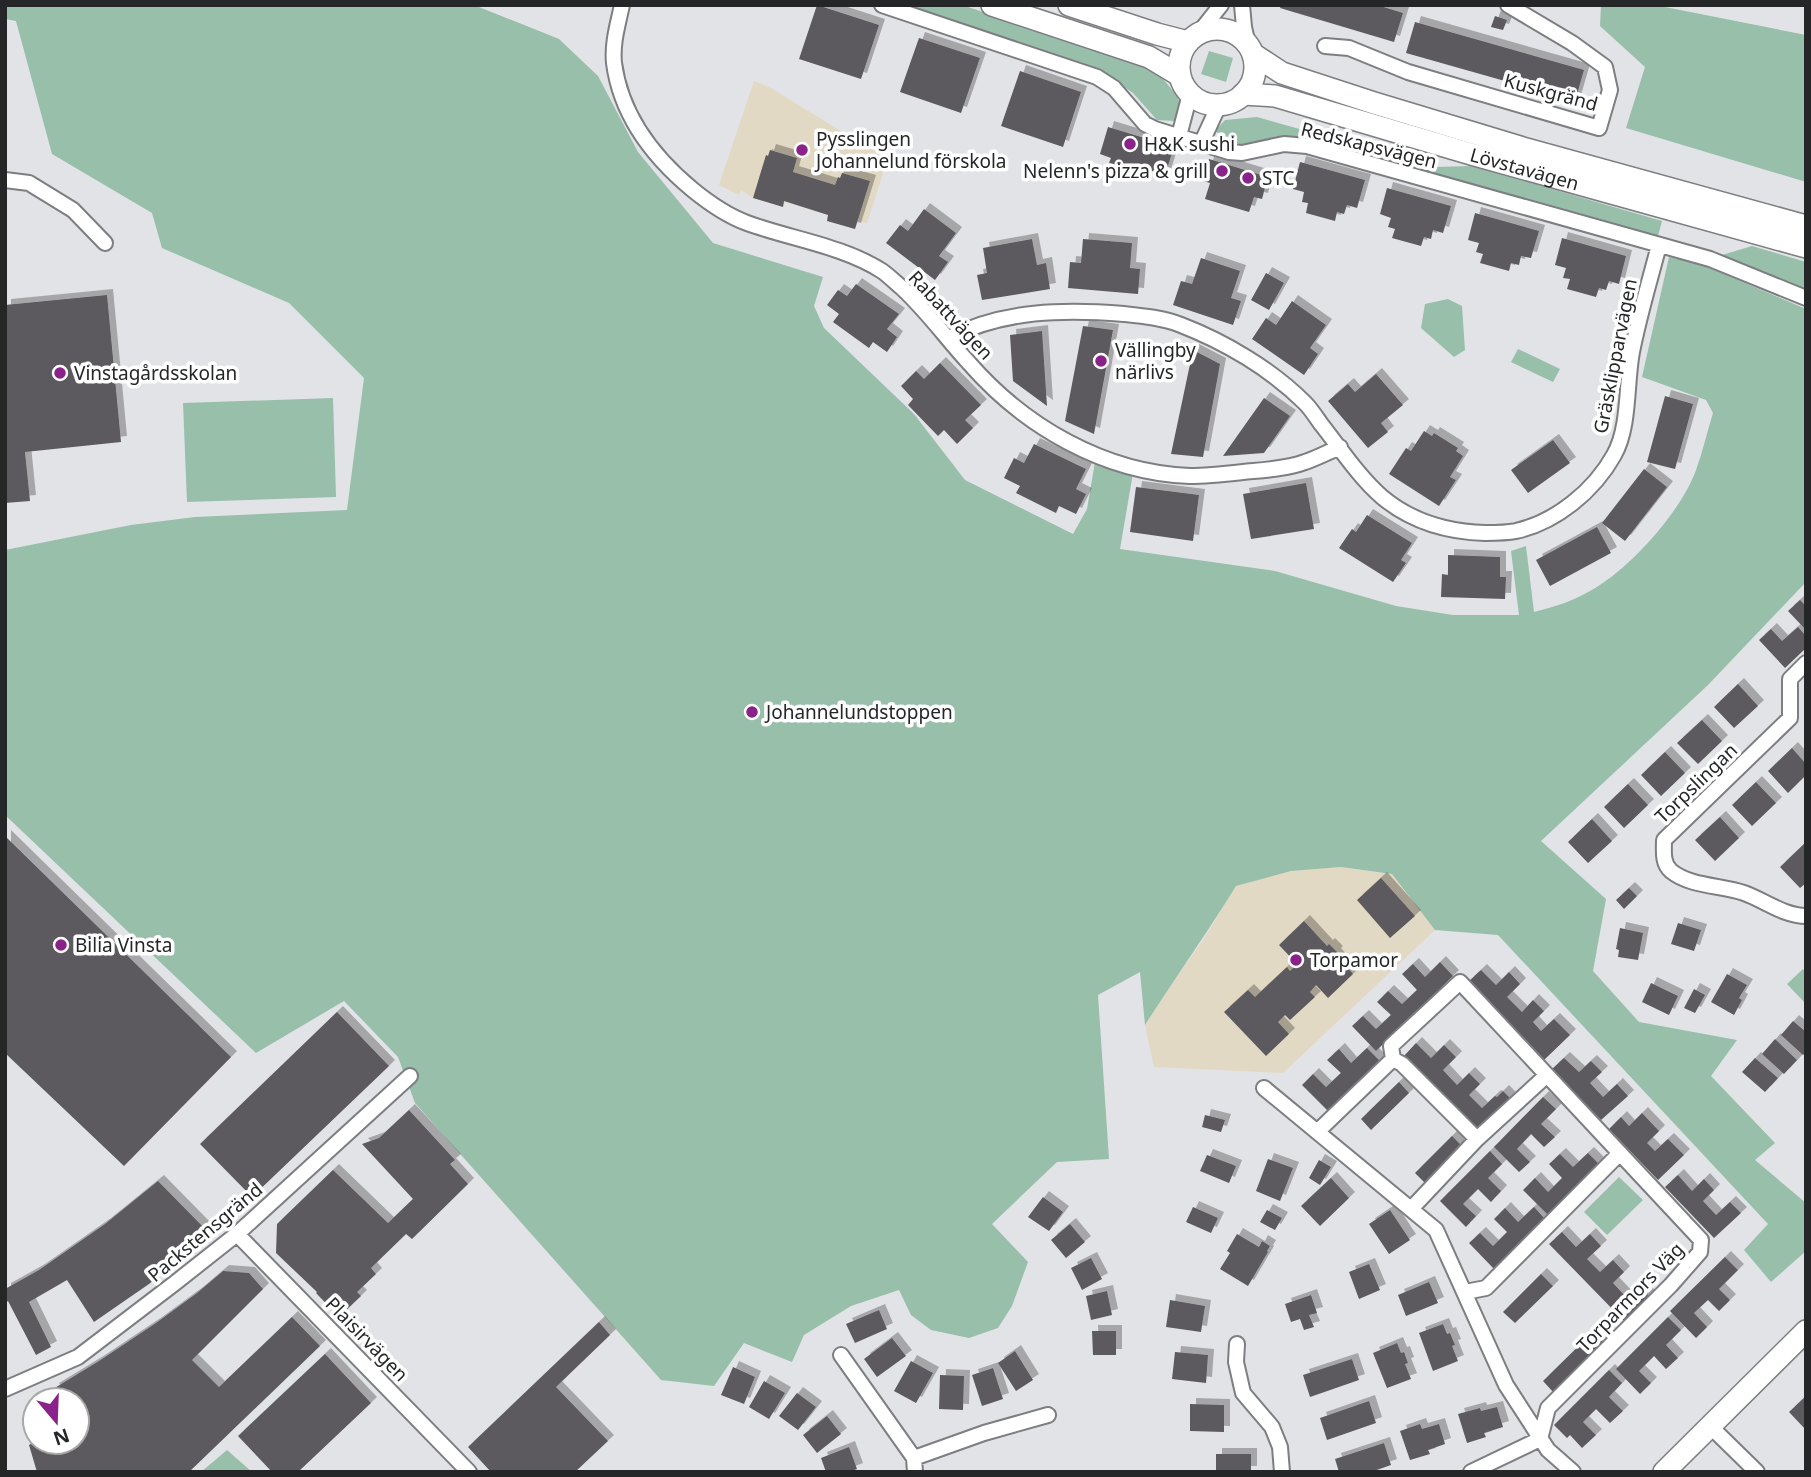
<svg xmlns="http://www.w3.org/2000/svg" width="1811" height="1477" font-family="'Noto Sans',sans-serif">
  <style>
    .education { fill: #e2d9c4 }
    .green { fill: #97bfaa }
    .building { fill: #5b5a5e; filter: url(#shadow) }
    .lines { fill: none; stroke-linecap: round; stroke-linejoin: round }
    .street-casing { stroke: #7d7e82; stroke-width: 18 }
    .secondary-casing { stroke: #7d7e82; stroke-width: 24 }
    .street { stroke: #fff; stroke-width: 14 }
    .secondary { stroke: #fff; stroke-width: 21 }
    .poi-dot { fill: #89238a; stroke: #fff; stroke-width: 2.5 }
    .labels { text-anchor: middle; stroke-width: 7; stroke-linejoin: round; paint-order: stroke }
    .street-label { font-size: 19px; fill: #252627; stroke: #fff }
    .poi-label { font-size: 19px; fill: #252627; stroke: #fff; text-anchor: start }
  </style>
  <defs>
    <filter id="shadow"><feDropShadow dx="6" dy="-6" stdDeviation="0" flood-color="#0004"/></filter>
  </defs>
  <rect width="100%" height="100%" fill="#e2e3e7"/>
  <path class="education" d="M754,81L771,88L857,141L888,158L867,223L857,221L855,229L827,221L828,215L785,202L783,207L753,198L741,190L739,195L719,185Z
    M1341,867L1392,874L1435,930L1283,1073L1154,1067L1145,1025L1175,979L1203,940L1236,886L1291,871Z"/>
  <path class="green" d="M5,5H474L559,39L598,76L638,152L713,243L823,277L814,306L824,328L914,414L965,480L1073,534L1087,509L1095,462L1133,473L1120,549L1275,571L1396,606L1453,615H1519L1511,551L1526,546L1534,612C1554,607 1573,601 1590,591C1629,570 1681,512 1696,470C1703,451 1707,432 1713,413L1706,400L1642,377L1669,257L1698,263L1806,309V582L1708,685L1541,841L1606,899L1593,971L1639,1022L1737,1040L1711,1076L1775,1143L1755,1160L1806,1203V1251L1771,1282L1744,1250L1768,1224L1498,935L1435,930L1392,874L1341,867L1291,871L1236,886C1207,933 1175,978 1145,1025L1140,972L1098,995L1109,1159L1057,1162L992,1224L1028,1262L1012,1306L998,1328L969,1338L931,1330L911,1315L899,1290L851,1306L804,1335L792,1362L744,1343L714,1386L661,1380L415,1103L398,1057L344,1001L256,1053L5,815V550L131,525L195,517L347,510L364,378L289,303L162,248L152,213L52,154L16,21L5,19Z
    M901,5H962L1135,63L1159,74L1178,97L1180,108L1175,121L1157,120L1133,93L1102,72Z
    M1601,5H1655L1806,35V182L1626,128L1645,67L1600,26Z
    M1209,51L1233,58L1226,82L1201,74Z
    M1257,117L1435,167L1472,166L1662,221L1658,236L1294,138L1269,139L1237,146L1223,143L1216,130L1225,120Z
    M1752,246L1806,262V290L1722,255Z
    M1448,299L1462,306L1465,350L1454,357L1421,328L1425,304Z
    M1518,349L1560,369L1553,382L1511,362Z
    M333,398L336,497L187,502L183,403Z
    M1803,969L1806,972V1004L1787,984Z
    M1619,1177L1643,1200L1607,1235L1584,1212Z
    M227,1450L252,1472H201Z"/>
  <path class="building" d="M817,5L879,25L861,79L799,59Z
    M1281,5H1377L1403,13L1394,42L1280,8Z
    M1495,16L1507,20L1503,30L1491,27Z
    M1415,22L1584,70L1575,101L1406,53Z
    M919,38L980,58L961,113L900,92Z
    M1020,71L1081,92L1063,147L1001,126Z
    M1108,127L1174,147L1165,175L1152,171L1150,176L1109,163L1111,158L1100,154Z
    M770,150L797,158L793,172L835,185L838,177L840,178L842,173L870,181L855,229L827,221L828,215L784,201L783,207L753,198L766,155L768,156Z
    M1209,159L1268,177L1262,199L1254,197L1249,212L1205,199L1210,183L1203,181Z
    M1300,162L1365,180L1357,208L1347,205L1344,214L1337,212L1335,221L1306,213L1308,203L1302,202L1304,192L1293,189Z
    M1387,188L1451,206L1443,233L1433,230L1431,239L1424,237L1421,246L1392,238L1395,229L1388,227L1391,218L1380,214Z
    M924,209L956,233L939,256L948,262L935,280L886,243L900,225L908,231Z
    M1475,213L1539,231L1531,258L1521,256L1519,265L1511,263L1509,271L1480,263L1483,254L1476,252L1479,243L1468,240Z
    M1562,238L1626,256L1619,284L1609,281L1606,290L1599,288L1596,297L1567,289L1570,279L1563,278L1566,268L1555,265Z
    M1032,239L1037,265L1046,263L1050,289L982,300L977,275L987,273L983,248Z
    M1083,239L1132,243L1130,268L1140,269L1138,294L1068,288L1070,262L1081,263Z
    M1201,258L1240,271L1231,298L1241,301L1233,325L1173,305L1181,281L1192,284Z
    M1266,273L1284,283L1269,310L1251,300Z
    M856,284L899,314L887,329L897,337L887,352L873,342L869,348L833,322L839,314L827,305L838,290L847,296Z
    M107,295L121,442L25,452L30,501L5,503V305Z
    M1292,301L1326,325L1310,348L1318,354L1304,375L1252,339L1266,318L1276,325Z
    M1083,326L1113,330L1094,434L1065,421Z
    M1042,331L1047,406L1013,381L1010,335Z
    M1193,350L1220,364L1203,457L1171,454Z
    M940,363L981,405L965,420L973,428L957,444L944,430L938,436L908,405L913,399L901,386L916,371L924,379Z
    M1376,374L1403,405L1381,423L1388,432L1368,448L1328,401L1348,384L1355,392Z
    M1665,396L1693,404L1675,469L1647,462Z
    M1264,398L1290,416L1264,453L1223,456Z
    M1424,431L1432,436L1434,433L1458,448L1456,451L1463,456L1450,477L1456,480L1439,506L1389,474L1406,448L1411,451Z
    M1553,440L1570,463L1528,493L1511,470Z
    M1034,444L1086,469L1076,489L1086,494L1076,514L1059,506L1056,513L1016,493L1020,486L1004,478L1014,458L1024,463Z
    M1644,469L1667,487L1625,541L1602,523Z
    M1306,483L1314,529L1251,539L1243,494Z
    M1136,487L1199,495L1193,541L1130,532Z
    M1367,515L1412,543L1401,560L1406,563L1393,582L1339,548L1352,529L1356,532Z
    M1597,527L1611,553L1550,586L1536,560Z
    M1448,555L1500,557V577H1506L1505,599L1441,597L1442,574L1448,575Z
    M1800,600L1806,606V630L1788,611Z
    M1798,627L1806,636V648L1785,668L1759,640L1771,629L1782,641Z
    M1738,684L1758,706L1734,728L1714,707Z
    M1702,720L1722,741L1698,764L1677,743Z
    M1792,748L1806,764V775L1788,793L1768,771Z
    M1665,752L1685,773L1661,796L1641,775Z
    M1756,782L1776,803L1752,826L1732,805Z
    M1628,784L1648,805L1624,828L1604,807Z
    M1720,817L1739,838L1715,861L1695,840Z
    M1592,819L1612,841L1588,863L1568,842Z
    M5,836L231,1057L124,1166L5,1053Z
    M1804,844L1806,846V883L1800,888L1780,867Z
    M1381,878L1415,916L1390,938L1357,900Z
    M1629,888L1637,896L1624,909L1616,900Z
    M1304,921L1327,946L1329,944L1337,952L1335,954L1353,974L1328,998L1316,985L1310,992L1315,997L1290,1020L1285,1015L1278,1022L1289,1034L1266,1056L1224,1012L1248,990L1255,997L1287,967L1290,971L1297,964L1279,945Z
    M1678,923L1701,930L1694,951L1671,944Z
    M1620,928L1643,933L1638,960L1618,957L1619,950L1616,949Z
    M1440,962L1453,976L1376,1051L1352,1026L1363,1016L1376,1029L1391,1015L1377,1002L1388,991L1402,1004L1417,990L1402,974L1413,964L1425,977Z
    M1481,970L1496,985L1509,972L1520,984L1507,997L1522,1012L1533,1000L1544,1011L1533,1022L1541,1031L1554,1019L1570,1035L1544,1060L1468,982Z
    M1727,974L1747,985L1739,998L1742,1000L1734,1015L1711,1002Z
    M1651,983L1678,996L1669,1015L1642,1002Z
    M1694,989L1705,995L1695,1013L1684,1008Z
    M337,1012L389,1066L252,1197L200,1144Z
    M1793,1021L1806,1032V1052L1803,1055L1781,1035Z
    M1775,1039L1797,1060L1784,1074L1762,1054Z
    M1416,1043L1431,1058L1444,1045L1456,1057L1443,1070L1457,1085L1469,1073L1480,1084L1469,1095L1482,1108L1495,1096L1497,1097L1503,1091L1512,1100L1479,1132L1404,1056Z
    M1367,1048L1380,1061L1328,1111L1302,1085L1313,1074L1326,1087L1341,1073L1327,1060L1339,1049L1351,1063Z
    M1564,1058L1579,1072L1591,1061L1602,1072L1590,1083L1603,1097L1617,1084L1628,1096L1601,1120L1552,1069Z
    M1755,1058L1778,1078L1765,1092L1742,1072Z
    M1399,1082L1409,1093L1371,1130L1361,1119Z
    M1543,1097L1556,1109L1541,1124L1555,1137L1544,1147L1531,1134L1517,1149L1530,1162L1519,1172L1494,1147Z
    M409,1110L455,1160L450,1164L468,1184L412,1239L406,1234L371,1268L376,1274L357,1292L361,1296L339,1317L316,1293L317,1292L276,1253L277,1224L333,1170L388,1223L413,1199L362,1144L379,1138Z
    M1642,1113L1659,1131L1647,1143L1655,1151L1668,1139L1684,1155L1658,1180L1609,1129L1621,1117L1629,1126Z
    M1205,1115L1225,1120L1221,1132L1202,1127Z
    M1452,1136L1462,1146L1425,1183L1415,1173Z
    M1490,1151L1502,1164L1488,1178L1501,1191L1491,1202L1478,1189L1463,1204L1476,1216L1466,1227L1440,1201Z
    M1588,1153L1601,1166L1549,1216L1523,1190L1535,1178L1548,1192L1562,1178L1549,1164L1560,1154L1573,1167Z
    M1207,1155L1236,1166L1229,1183L1200,1171Z
    M1268,1159L1293,1168L1280,1201L1256,1191Z
    M1319,1160L1331,1167L1320,1185L1309,1178Z
    M1678,1175L1692,1191L1704,1179L1714,1190L1703,1201L1716,1215L1730,1202L1741,1213L1714,1238L1665,1187Z
    M1331,1178L1349,1198L1320,1226L1301,1206Z
    M158,1181L210,1234L149,1284L94,1322L67,1280L29,1302L51,1347L36,1355L8,1301L5,1303V1289L39,1270L105,1224Z
    M1043,1197L1063,1212L1049,1231L1028,1217Z
    M1193,1207L1218,1218L1211,1233L1186,1222Z
    M1534,1207L1546,1220L1495,1270L1469,1243L1480,1233L1493,1246L1507,1232L1494,1219L1505,1208L1518,1222Z
    M1267,1210L1282,1218L1275,1230L1260,1222Z
    M1390,1210L1410,1240L1389,1254L1369,1224Z
    M1070,1224L1085,1242L1066,1258L1051,1240Z
    M1562,1232L1576,1247L1590,1234L1601,1246L1587,1259L1600,1272L1613,1260L1624,1272L1613,1283L1627,1298L1639,1286L1650,1297L1625,1322L1549,1244Z
    M1237,1234L1259,1247L1262,1241L1270,1246L1267,1251L1268,1252L1248,1286L1220,1269L1230,1253L1227,1251Z
    M1725,1257L1738,1270L1719,1289L1730,1300L1719,1311L1708,1300L1694,1313L1707,1327L1696,1338L1670,1311Z
    M1091,1258L1102,1279L1082,1290L1071,1268Z
    M1369,1264L1380,1290L1359,1299L1349,1272Z
    M223,1271L249,1273L263,1289L192,1360L219,1387L292,1317L320,1346L189,1472H37L29,1445L34,1442H77V1400H63L53,1389L99,1361L156,1323L197,1293Z
    M1541,1274L1553,1286L1515,1323L1503,1312Z
    M1429,1282L1438,1303L1406,1316L1398,1295Z
    M1107,1291L1112,1315L1091,1320L1086,1296Z
    M1311,1295L1317,1313L1309,1315L1314,1327L1304,1330L1300,1319L1291,1322L1285,1304Z
    M1170,1300L1205,1306L1201,1332L1166,1327Z
    M879,1310L887,1329L855,1343L846,1324Z
    M1668,1317L1681,1330L1666,1345L1678,1358L1666,1369L1654,1356L1639,1371L1651,1383L1640,1394L1616,1369Z
    M599,1322L610,1335L556,1387L608,1441L575,1472H491L468,1447Z
    M1443,1324L1447,1334L1450,1333L1455,1345L1452,1346L1458,1361L1433,1371L1419,1333Z
    M1092,1331H1116V1355H1093Z
    M1594,1331L1606,1342L1554,1393L1543,1381Z
    M892,1338L906,1356L877,1377L864,1359Z
    M1397,1343L1401,1353L1404,1352L1408,1363L1405,1364L1411,1379L1387,1388L1373,1353Z
    M1015,1351L1033,1380L1016,1391L998,1363Z
    M1175,1352L1208,1355L1206,1383L1172,1379Z
    M325,1354L371,1403L298,1472H272L238,1436Z
    M1352,1359L1359,1380L1310,1397L1303,1375Z
    M911,1361L933,1373L916,1403L894,1391Z
    M733,1367L755,1377L744,1404L721,1395Z
    M993,1368L1003,1399L982,1406L972,1375Z
    M1609,1370L1622,1383L1609,1397L1623,1411L1610,1423L1596,1409L1583,1422L1596,1435L1582,1448L1570,1435L1567,1438L1554,1425Z
    M940,1375L964,1376L963,1410L939,1409Z
    M764,1381L785,1393L769,1419L749,1407Z
    M797,1393L816,1407L798,1430L779,1416Z
    M1806,1396V1430L1789,1412Z
    M1369,1401L1376,1423L1327,1440L1320,1418Z
    M1190,1404L1224,1405V1432L1190,1431Z
    M1497,1407L1503,1427L1484,1433L1486,1437L1467,1443L1458,1414L1480,1408L1481,1411Z
    M827,1416L841,1434L817,1453L803,1435Z
    M1420,1424L1422,1429L1439,1424L1445,1444L1428,1450L1430,1454L1410,1460L1400,1431Z
    M1384,1443L1391,1465L1371,1472H1339L1335,1459Z
    M849,1447L857,1469L849,1472H826L821,1458Z
    M1216,1454H1251V1472H1216Z"/>
  <g class="lines">
    <defs>
      <path id="street" d="M622,5C618,24 612,43 614,63C621,116 653,157 693,190C709,203 728,216 747,223C791,239 843,246 882,271C889,276 895,282 902,288C927,311 946,338 969,363C1024,426 1104,473 1190,476C1207,476 1225,474 1243,472C1263,470 1286,469 1305,462C1317,458 1328,452 1340,447
        M882,5L1097,77L1114,88L1145,124L1155,129L1229,152L1242,153L1284,144L1307,146L1710,259L1806,298
        M1242,5L1244,27L1248,45
        M1198,34L1221,5
        M1325,46L1349,48L1408,72L1599,128L1610,90L1605,67L1572,43L1508,5
        M1179,136L1190,94
        M1201,144L1219,105
        M5,180L29,183L73,210L105,243
        M949,338C1002,310 1065,309 1124,314C1143,316 1163,318 1181,325C1225,342 1271,369 1305,403C1311,409 1316,417 1321,424C1340,448 1359,477 1382,497C1412,522 1447,532 1485,533C1495,533 1506,533 1516,531C1556,522 1594,491 1614,455C1630,427 1626,383 1632,352C1639,316 1650,280 1659,245
        M1790,718L1664,840C1664,851 1662,863 1671,871C1691,887 1721,885 1744,893C1764,900 1784,916 1806,916
        M1790,718V679L1806,663
        M1393,1059L1402,1064L1477,1139L1411,1209
        M1264,1088L1436,1230L1506,1385L1548,1450L1573,1472
        M1317,1132L1393,1059L1391,1046L1460,982L1701,1240L1700,1252L1671,1285L1548,1408L1540,1439L1471,1472
        M1477,1139L1547,1075
        M237,1234L469,1472
        M1465,1292L1486,1288L1620,1153
        M1237,1344L1236,1362L1243,1393L1272,1427L1280,1447L1282,1472
        M841,1355L914,1458L915,1472
        M5,1389L78,1357L175,1283L237,1234L410,1076
        M1710,1426L1757,1472
        M914,1458L984,1433L1048,1415"/>
      <g id="secondary">
        <path d="M992,5L1149,57L1179,75"/>
        <path d="M1069,5L1157,34L1188,42"/>
        <circle cx="1217" cy="67" r="38"/>
        <path d="M1253,54L1282,73L1374,103L1523,148L1806,226"/>
        <path id="s1" d="M1243,94L1275,96L1471,154L1806,247"/>
        <path d="M1664,1472L1806,1331"/>
      </g>
    </defs>
    <use href="#street" class="street-casing"/>
    <use href="#secondary" class="secondary-casing"/>
    <use href="#street" class="street"/>
    <use href="#secondary" class="secondary"/>
  </g>
  <g class="poi-dot">
    <circle cx="1130" cy="144" r="7"/>
    <circle cx="802" cy="150" r="7"/>
    <circle cx="1222" cy="171" r="7"/>
    <circle cx="1248" cy="178" r="7"/>
    <circle cx="1101" cy="361" r="7"/>
    <circle cx="60" cy="373" r="7"/>
    <circle cx="752" cy="712" r="7"/>
    <circle cx="61" cy="945" r="7"/>
    <circle cx="1296" cy="960" r="7"/>
  </g>
  <g class="labels">
    <g class="street-label">
      <text transform="translate(1551 92) rotate(15)" y="7">Kuskgränd</text>
      <text transform="translate(1369 145) rotate(14)" y="7">Redskapsvägen</text>
      <text dy="7" stroke="none"><textPath href="#s1" startOffset="292">Lövstavägen</textPath></text>
      <text transform="translate(951 315) rotate(47)" y="7">Rabattvägen</text>
      <text transform="translate(1615 356) rotate(-79)" y="7">Gräsklipparvägen</text>
      <text transform="translate(1696 783) rotate(-44)" y="7">Torpslingan</text>
      <text transform="translate(205 1232) rotate(-40)" y="7">Packstensgränd</text>
      <text transform="translate(1630 1297) rotate(-46)" y="7">Torparmors Väg</text>
      <text transform="translate(367 1339) rotate(46)" y="7">Plaisirvägen</text>
    </g>
    <g class="poi-label">
      <text x="816" y="146">Pysslingen<tspan x="816" dy="22">Johannelund förskola</tspan></text>
      <text x="1144" y="151">H&amp;K sushi</text>
      <text x="1208" y="178" text-anchor="end">Nelenn's pizza &amp; grill</text>
      <text x="1262" y="185">STC</text>
      <text x="1115" y="357">Vällingby<tspan x="1115" dy="22">närlivs</tspan></text>
      <text x="74" y="380">Vinstagårdsskolan</text>
      <text x="766" y="719">Johannelundstoppen</text>
      <text x="75" y="952">Bilia Vinsta</text>
      <text x="1310" y="967">Torpamor</text>
    </g>
  </g>
  <rect width="1811" height="1477" fill="none" stroke="#252627" stroke-width="14"/>
  <g transform="translate(56 1421) rotate(161)"><circle r="33" fill="#ffffff" stroke="#a8a8a9" stroke-width="2"/>
  <path d="M0-5L12 26L0 18L-12 26Z" fill="#89238a"/>
  <text y="-10" font-size="19" font-weight="bold" text-anchor="middle" fill="#252627">N</text>
  </g>
</svg>
